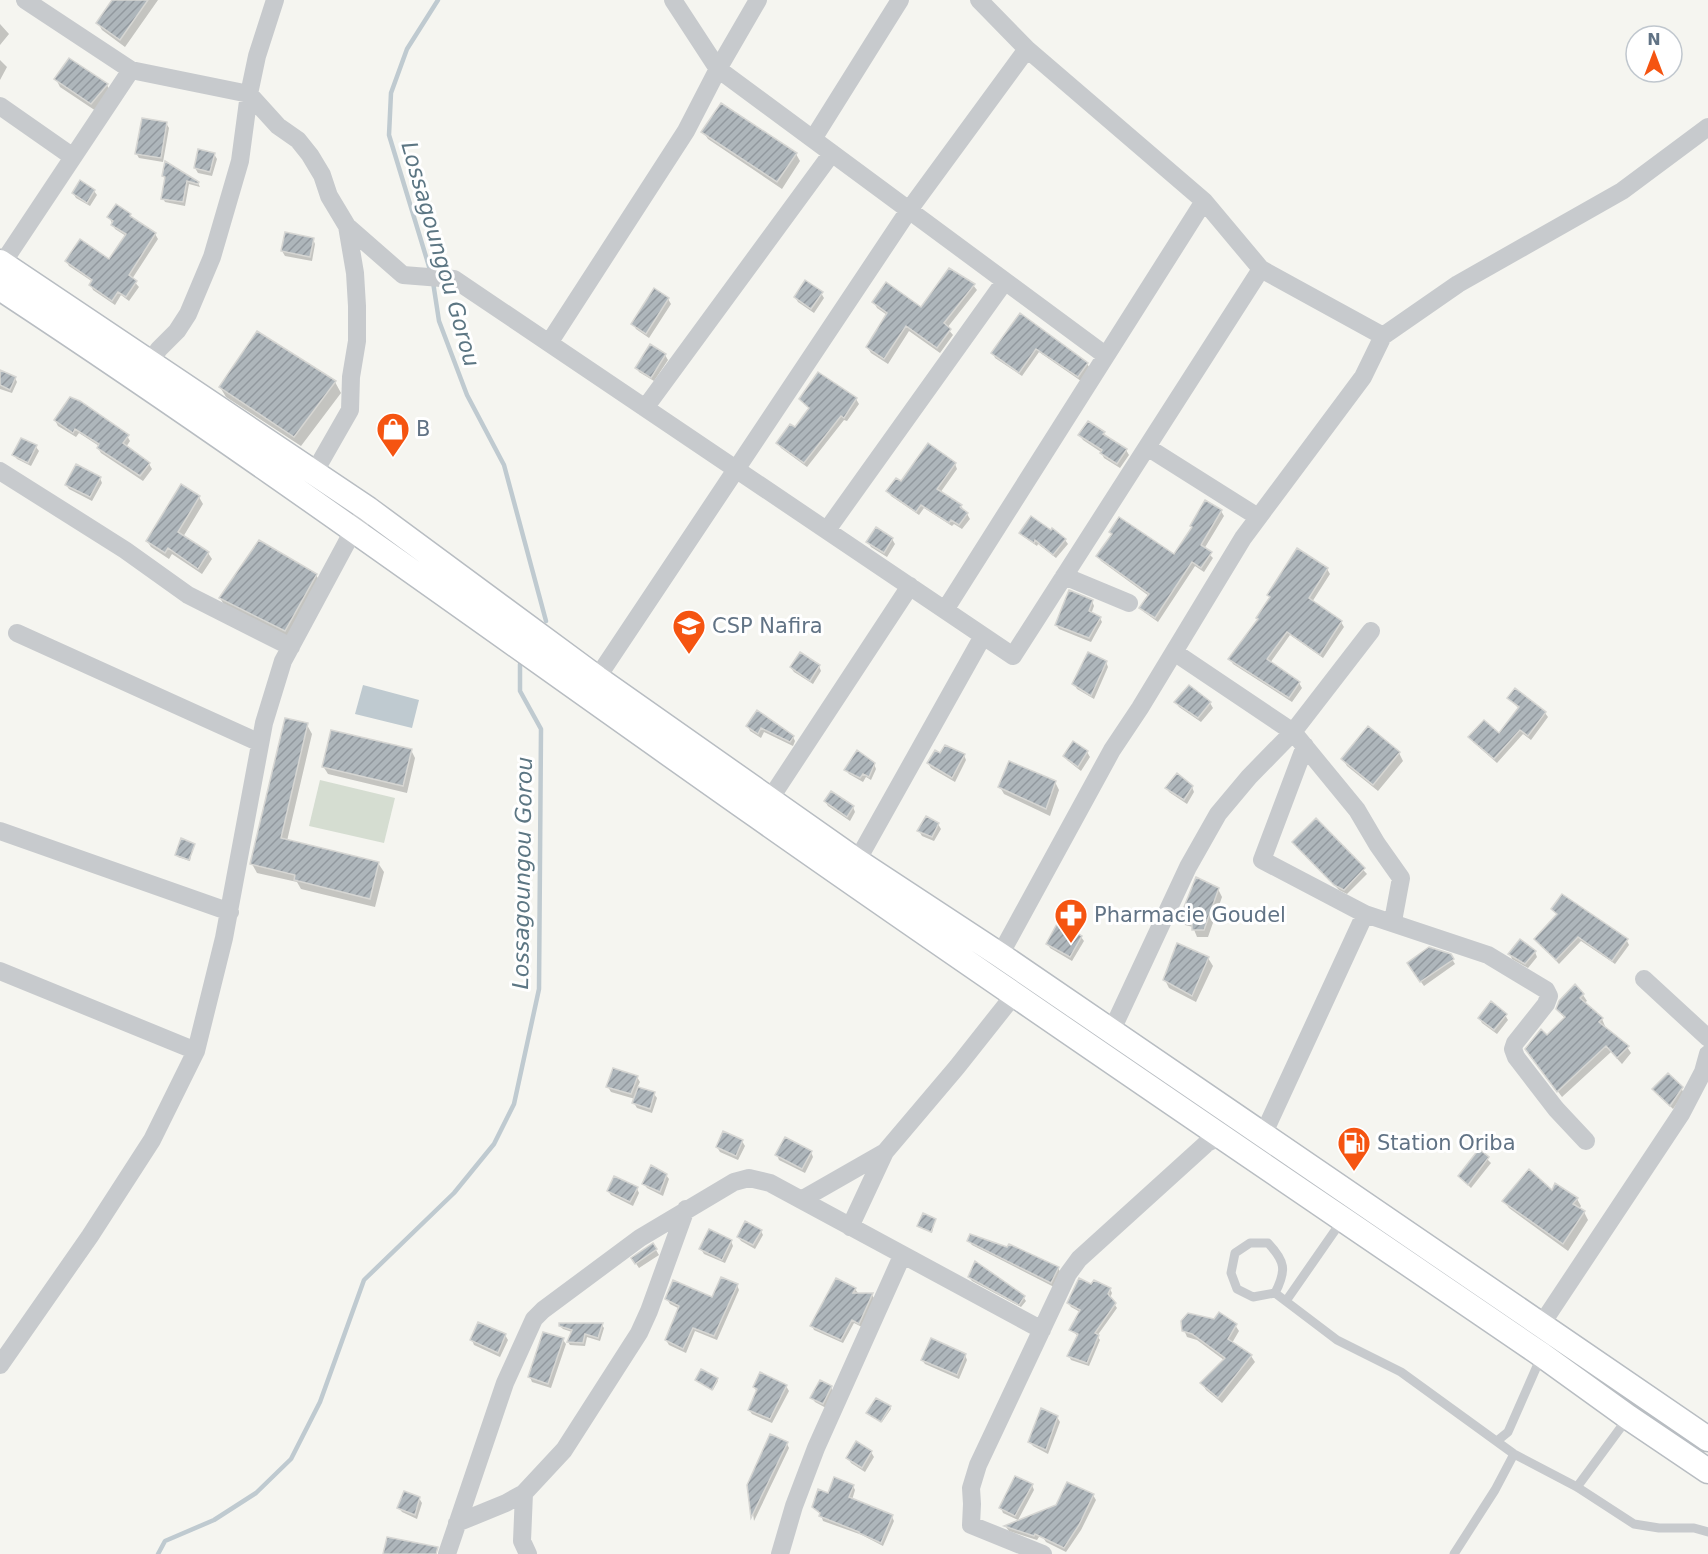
<svg xmlns="http://www.w3.org/2000/svg" width="1708" height="1554" font-family="'DejaVu Sans',sans-serif">
  <style>
    .pitch { fill: #d5ddd1 }
    .water { fill: #bfcad0 }
    .shadow { fill: #0003 }
    .lines { fill: none; stroke-linecap: round; stroke-linejoin: round }
    .stream { stroke: #bfcad0; stroke-width: 4.5 }
    .building { fill: url(#building-hatch); stroke: #d6d6d3; stroke-width: 1.5 }
    .secondary-casing { stroke: #b8bdc2; stroke-width: 27 }
    .lane { stroke: #c7cacd; stroke-width: 9 }
    .street { stroke: #c7cacd; stroke-width: 18 }
    .secondary { stroke: #fff; stroke-width: 24 }
    .labels { text-anchor: middle; stroke-width: 6; stroke-linejoin: round; paint-order: stroke }
    .poi-label { font-size: 21px; fill: #617385; stroke: #fff; text-anchor: start }
    .water-label { font-size: 22px; font-style: italic; fill: #5c7683; stroke: #fff }
  </style>
  <defs>
    <pattern id="building-hatch" width="6" height="6" patternUnits="userSpaceOnUse" patternTransform="scale(1.5)"><rect width="6" height="6" fill="#aeb6bb"/><path d="M-1 1l2-2M0 6l6-6M5 7l2-2" fill="none" stroke="#91989e"/></pattern>
  </defs>
  <rect width="100%" height="100%" fill="#f5f5f0"/>
  <path class="pitch" d="M320,780L395,798L384,843L309,826Z"/>
  <path class="water" d="M363,685L419,700L412,728L355,714Z"/>
  <path class="shadow" d="M114,0H158L125,47L102,30L98,23Z
    M0,24L9,34L0,45Z
    M0,60L7,67L0,80Z
    M56,79L107,85L111,93L96,111L60,87Z
    M166,123L169,128L163,162L139,158L136,153Z
    M703,132L796,154L800,161L782,189L708,139Z
    M214,154L217,159L212,176L198,173L195,168Z
    M163,175L198,183L200,187L189,184L185,206L165,202L163,198L166,180Z
    M94,191L97,195L90,206L76,198L73,193Z
    M130,215L132,220L155,234L158,239L132,279L139,287L129,301L121,295L115,305L93,290L91,285L93,282L69,266L66,261H110L126,236L115,229L109,217Z
    M313,239L315,244L312,261L285,256L282,251Z
    M973,285L977,290L947,328L953,335L940,353L909,331L888,364L871,353L867,347L887,315L877,308L874,302L922,310Z
    M655,290L668,299L671,304L649,338L636,329L633,324Z
    M821,293L824,298L814,313L798,302L795,297Z
    M1021,315L1087,364L1090,368L1081,381L1039,352L1022,376L995,358L993,353Z
    M665,355L668,360L654,381L639,372L637,368Z
    M0,371L15,378L17,382L12,393L0,389Z
    M335,382L341,393L301,446L226,397L220,387Z
    M801,399H856L859,404L847,421L844,420L807,467L781,448L778,443L795,429L810,409Z
    M55,420L127,436L130,441L126,447L149,464L152,469L143,481L101,453L98,448L99,446L79,433L76,437L58,426Z
    M1104,433L1107,438L1126,450L1129,455L1120,468L1104,458L1101,452L1083,440L1080,436Z
    M36,447L39,451L31,466L17,459L14,455Z
    M955,464L957,469L940,493L961,506L967,514L970,519L962,529L954,524L952,526L924,508L919,515L891,496L888,491L901,483Z
    M100,478L102,483L92,501L69,489L66,485Z
    M182,486L199,497L203,504L183,537L208,553L212,559L202,574L172,554L169,559L151,547L147,541Z
    M1221,511L1224,516L1204,549L1213,558L1204,572L1195,566L1158,622L1144,612L1141,608L1149,596L1101,561L1098,556L1113,535L1111,532L1174,556L1193,529Z
    M876,529L892,539L895,544L887,557L871,547L868,542Z
    M1021,533L1065,540L1068,544L1056,558L1038,544L1037,546L1024,537Z
    M1327,569L1330,574L1312,602L1341,622L1344,627L1323,658L1290,635L1270,663L1299,683L1302,688L1292,702L1233,664L1230,659L1259,620L1271,599L1269,595Z
    M316,575L322,585L291,641L226,608L220,598Z
    M1092,601L1094,606L1091,614L1100,618L1102,622L1091,642L1059,629L1056,625Z
    M1106,662L1108,667L1094,699L1077,689L1074,684Z
    M819,666L821,671L813,684L794,672L791,668Z
    M1509,698L1545,713L1548,717L1531,740L1523,734L1497,763L1473,742L1470,737L1499,736L1519,709Z
    M1176,702L1210,703L1213,708L1201,722L1179,707Z
    M757,712L793,737L795,741L793,746L764,732L761,738L750,731L748,726Z
    M307,725L312,734L287,841L378,863L384,872L375,907L301,889L297,882L257,873L252,864Z
    M1074,743L1087,752L1090,757L1081,771L1067,760L1065,756Z
    M411,750L415,758L407,793L328,774L323,766Z
    M1399,753L1403,761L1378,791L1347,766L1343,759Z
    M941,755H964L966,760L955,782L931,768L928,763Z
    M874,764L876,769L871,780L866,777L863,782L849,774L846,770Z
    M1055,782L1059,790L1050,816L1004,794L1000,787Z
    M1192,787L1194,792L1187,804L1169,792L1167,788Z
    M825,801L853,807L855,812L850,821L828,806Z
    M1316,820L1367,874L1347,894L1339,890L1294,842Z
    M938,824L941,829L934,841L922,836L919,831Z
    M193,845L190,861L178,857L177,855Z
    M1218,889L1222,897L1208,937H1197L1193,927L1185,925L1181,917Z
    M1553,909L1627,941L1629,945L1615,964L1581,941L1559,964L1536,939L1558,916Z
    M1081,937L1084,941L1072,961L1050,948L1048,944Z
    M1535,952L1537,957L1528,968L1512,959L1510,954Z
    M1450,956L1455,964L1424,986L1411,968Z
    M1208,958L1213,966L1196,1002L1169,988L1165,980Z
    M1583,995L1587,1001L1584,1003L1602,1019L1605,1026L1604,1027L1627,1047L1631,1053L1622,1064L1611,1052L1562,1097L1531,1055L1565,1019L1558,1009Z
    M1505,1015L1508,1020L1497,1034L1482,1023L1479,1018Z
    M637,1077L640,1082L637,1088L654,1094L657,1098L652,1113L637,1108L634,1103L635,1099L611,1092L608,1087Z
    M1681,1088L1684,1093L1673,1109L1657,1093Z
    M742,1141L745,1146L738,1160L720,1152L717,1147Z
    M1479,1151L1491,1163L1471,1188L1459,1176Z
    M811,1152L813,1157L805,1173L779,1160L777,1155Z
    M666,1175L669,1179L663,1196L647,1188L644,1184Z
    M637,1189L639,1193L633,1206L611,1195L608,1191Z
    M1553,1192L1577,1199L1581,1206L1579,1209L1584,1212L1588,1220L1568,1251L1509,1208L1504,1201Z
    M935,1220L932,1233L919,1226Z
    M761,1231L763,1235L755,1249L741,1241L738,1237Z
    M731,1241L733,1246L725,1263L704,1254L701,1249Z
    M969,1241L1058,1268L1061,1273L1054,1287L972,1245Z
    M653,1245L659,1255L639,1268L633,1259Z
    M969,1277L1024,1298L1026,1301L1021,1307L972,1281Z
    M737,1285L739,1290L717,1340L695,1331L686,1353L669,1345L666,1340L680,1309L670,1304L667,1299H713Z
    M1091,1286L1110,1289L1112,1293L1110,1298L1117,1308L1097,1336L1100,1340L1089,1366L1071,1360L1069,1356L1079,1337L1071,1330L1080,1312L1071,1307L1068,1303Z
    M855,1289L858,1293L856,1295H872L874,1298L862,1327L854,1323L843,1343L814,1330L812,1326Z
    M602,1325L604,1328L600,1341L587,1337L585,1346L570,1345L568,1342L572,1332L563,1329L560,1326Z
    M1235,1325L1239,1331L1232,1343L1251,1356L1255,1362L1222,1403L1206,1390L1202,1383L1224,1360L1197,1340L1187,1337L1184,1330Z
    M505,1335L508,1340L500,1357L474,1345L472,1340Z
    M563,1340L566,1344L551,1388L532,1382L530,1377Z
    M965,1355L967,1360L959,1379L925,1364L922,1360Z
    M717,1379L718,1381L713,1390L696,1380Z
    M786,1386L789,1391L772,1423L752,1414L749,1410L757,1392L754,1387Z
    M831,1387L833,1392L826,1408L815,1402L812,1398Z
    M890,1407L891,1409L882,1422L868,1413Z
    M1057,1417L1060,1422L1048,1454L1033,1446L1030,1442Z
    M787,1444L789,1448L754,1521L749,1485Z
    M871,1452L874,1457L865,1472L851,1463L848,1458Z
    M1032,1485L1034,1490L1018,1520L1003,1513L1001,1508Z
    M853,1486L855,1490L852,1500L892,1517L894,1521L883,1546L862,1535L823,1521L821,1515L813,1507Z
    M1093,1495L1096,1500L1081,1530L1066,1552L1046,1542L1041,1534L1037,1540L1009,1531L1006,1527L1057,1507Z
    M419,1498L422,1503L417,1519L402,1512L399,1508Z"/>
  <g class="lines">
    <path class="stream" d="M431,273L389,135L391,93L407,49L438,0
      M433,282L439,321L467,395L504,465L546,621
      M158,1554L165,1541L214,1520L256,1493L291,1459L320,1402L364,1280L454,1193L494,1144L514,1104L539,989L541,729L520,691V664"/>
  </g>
  <path class="building" d="M112,0H148L120,40L96,23Z
    M69,58L108,84L91,104L54,79Z
    M721,103L797,153L777,182L701,132Z
    M142,118L167,122L161,158L135,154Z
    M198,149L215,153L210,172L194,168Z
    M165,161L199,182L198,184L187,181L183,202L161,199L165,177L162,176Z
    M80,180L95,190L87,203L72,193Z
    M116,204L131,214L130,216L156,233L129,275L137,281L126,297L118,292L112,301L89,285L92,280L65,261L80,239L109,259L126,234L111,225L113,221L107,217Z
    M285,232L314,238L310,257L281,251Z
    M949,268L975,284L944,323L951,329L937,348L906,326L884,359L866,347L887,313L872,302L886,282L921,307Z
    M805,280L823,292L811,309L794,297Z
    M654,288L669,298L646,334L631,324Z
    M1020,313L1088,363L1078,377L1036,349L1019,373L991,353Z
    M257,331L336,381L294,437L219,387Z
    M650,344L666,354L651,378L635,368Z
    M0,370L16,377L10,390L0,385Z
    M818,372L857,398L844,418L841,416L804,463L776,443L790,424L795,427L809,408L799,399Z
    M70,397L80,401L129,435L123,443L150,463L140,476L97,448L99,444L75,429L73,433L54,420Z
    M1088,421L1105,432L1103,434L1127,449L1117,464L1100,453L1102,450L1078,435Z
    M21,438L37,445L28,463L12,455Z
    M928,443L956,463L937,489L962,505L960,507L968,513L959,525L951,520L949,523L921,505L916,512L886,491L896,478L901,481Z
    M76,464L101,477L90,497L65,485Z
    M181,484L200,496L178,532L209,552L198,569L168,548L165,553L146,541Z
    M1205,500L1222,510L1201,545L1212,552L1201,568L1192,562L1155,618L1139,608L1149,594L1096,556L1112,534L1109,532L1119,517L1174,554L1192,527L1190,526Z
    M1031,516L1051,530L1052,528L1066,539L1053,555L1035,540L1034,543L1019,533Z
    M876,527L893,538L884,553L866,542Z
    M259,540L317,574L285,631L219,598Z
    M1297,548L1328,568L1309,598L1342,621L1320,655L1287,632L1267,659L1300,682L1289,698L1228,659L1258,619L1256,618L1270,597L1267,595Z
    M1069,590L1093,600L1089,611L1101,617L1089,638L1055,625Z
    M800,652L820,665L810,681L790,667Z
    M1088,652L1107,661L1091,696L1072,684Z
    M1189,685L1211,702L1198,718L1174,702Z
    M1515,688L1546,712L1528,736L1520,730L1494,759L1468,737L1484,720L1499,733L1519,707L1507,698Z
    M757,710L794,736L790,742L761,728L758,734L746,726Z
    M285,718L308,723L281,838L379,862L370,899L294,880L295,875L250,864Z
    M1368,726L1400,752L1373,785L1341,759Z
    M331,730L412,749L403,786L322,767Z
    M1073,741L1088,751L1078,767L1063,756Z
    M945,745L965,754L952,778L927,763L935,750L940,753Z
    M857,750L875,763L869,777L863,774L860,778L844,770Z
    M1009,761L1056,781L1046,809L998,787Z
    M1177,773L1193,786L1184,800L1165,788Z
    M831,791L854,806L847,817L824,801Z
    M926,816L939,823L932,837L917,831Z
    M1316,818L1365,868L1344,890L1334,885L1292,842Z
    M181,838L195,844L189,860L175,855Z
    M1196,877L1219,888L1204,930H1192V920L1180,917Z
    M1562,894L1628,939L1612,961L1578,937L1556,960L1534,939L1557,914L1551,909Z
    M1058,922L1082,936L1070,957L1046,944Z
    M1520,939L1536,951L1525,964L1508,954Z
    M1177,943L1209,957L1192,996L1163,980Z
    M1429,947L1451,954L1454,959L1420,982L1407,963Z
    M1575,984L1584,994L1580,998L1603,1018L1599,1022L1629,1046L1617,1058L1606,1046L1557,1092L1525,1049L1541,1029L1547,1035L1565,1017L1556,1009L1559,1001Z
    M1491,1001L1507,1014L1494,1030L1478,1018Z
    M613,1068L638,1076L631,1094L606,1087Z
    M1668,1073L1683,1087L1670,1106L1652,1089Z
    M638,1087L655,1092L650,1109L632,1103Z
    M723,1131L743,1140L736,1156L716,1147Z
    M785,1137L812,1151L802,1169L775,1155Z
    M1479,1149L1489,1157L1468,1185L1458,1176Z
    M651,1165L667,1174L660,1192L642,1184Z
    M1529,1169L1552,1190L1555,1183L1578,1198L1573,1204L1585,1211L1563,1244L1502,1201Z
    M614,1176L638,1187L630,1202L607,1191Z
    M923,1213L936,1219L931,1232L917,1226Z
    M745,1221L762,1230L753,1245L737,1237Z
    M709,1229L732,1240L722,1260L699,1249Z
    M970,1234L1007,1247L1009,1244L1059,1267L1051,1283L967,1241Z
    M653,1243L657,1249L635,1264L631,1258Z
    M975,1261L1025,1296L1019,1305L968,1277Z
    M721,1277L738,1284L714,1336L693,1328L683,1349L665,1340L679,1306L665,1299L673,1280L712,1297Z
    M836,1278L856,1288L853,1293H873L859,1324L852,1320L841,1340L810,1326Z
    M1079,1278L1091,1284L1094,1280L1111,1288L1108,1294L1116,1303L1095,1333L1099,1335L1087,1363L1067,1356L1078,1334L1069,1330L1080,1310L1067,1303Z
    M1219,1312L1237,1324L1228,1339L1252,1355L1218,1398L1200,1383L1225,1358L1192,1334L1182,1331L1181,1321L1188,1313L1214,1319Z
    M478,1322L506,1334L498,1353L470,1340Z
    M559,1323H603L598,1338L585,1334L583,1343L567,1342L572,1330L559,1326Z
    M543,1332L564,1338L548,1384L528,1377Z
    M931,1338L966,1354L957,1375L921,1360Z
    M701,1369L718,1378L712,1390L695,1380Z
    M760,1372L787,1385L770,1419L748,1410L757,1389L753,1387Z
    M820,1380L832,1386L823,1404L810,1398Z
    M876,1398L891,1406L881,1422L866,1413Z
    M1041,1408L1058,1416L1046,1450L1028,1442Z
    M770,1434L788,1442L751,1518L747,1485Z
    M856,1441L872,1451L862,1468L846,1458Z
    M1015,1476L1033,1484L1015,1516L999,1508Z
    M834,1477L854,1485L849,1497L893,1515L881,1543L859,1533V1532L819,1516L820,1513L812,1507L818,1489L828,1493Z
    M1067,1482L1094,1494L1079,1525L1064,1548L1035,1534L1034,1536L1004,1526L1056,1505Z
    M404,1491L420,1497L415,1515L397,1508Z
    M387,1537L438,1547L436,1554H383Z"/>
  <g class="lines">
    <defs>
      <path id="secondary" d="M0,262L368,509L597,678L857,861L1000,955L1708,1439
        M0,288C257,457 505,639 757,816C1017,999 1280,1176 1542,1355L1628,1417L1708,1471"/>
    </defs>
    <use href="#secondary" class="secondary-casing"/>
    <path class="lane" d="M1275,1293C1287,1270 1285,1261 1268,1243H1250L1235,1253L1231,1273L1237,1289L1253,1297L1275,1293L1337,1340L1401,1372L1514,1454L1577,1487L1634,1524L1659,1528H1694L1708,1532
      M1286,1301L1343,1219
      M1497,1441L1508,1432L1541,1357
      M1577,1487L1627,1419
      M1454,1554L1495,1490L1514,1454"/>
    <path class="street" d="M25,0L131,70L249,94L278,126L298,140L310,155L322,175L329,196L347,226L355,273L357,306V341L351,377L350,410L314,473
      M673,0L718,69L1105,355
      M979,0L1027,49L1204,201L1261,269L1383,336
      M0,106L73,157
      M813,139L900,0
      M347,226L403,275L454,279L1013,656L1261,269
      M0,267L131,70
      M549,343L686,131L718,69L758,0
      M143,371L159,349L177,331L188,314L212,257L240,161L249,94L257,56L275,0
      M645,408L832,153
      M1147,447L1258,517
      M0,471L125,550L188,595L291,647
      M827,530L1005,281
      M1064,576L1129,603
      M945,610L1204,201
      M17,633L260,743
      M1174,652L1293,732L1357,810L1377,844L1401,878L1393,921
      M597,678L909,210L1027,49
      M1305,746L1262,860L1365,914L1488,955L1546,990L1549,996L1546,1004L1515,1043L1513,1049L1516,1057L1556,1109L1586,1141
      M770,799L910,586
      M0,831L230,912
      M857,861L983,636
      M1000,955L1112,750L1140,708L1243,538L1363,377L1383,336L1458,284L1622,191L1708,127
      M0,971L196,1051
      M1644,979L1708,1038
      M1111,1032L1188,867L1218,814L1249,777L1293,732L1371,631
      M1263,1135L1365,914
      M801,1200L885,1152L957,1067L1014,995
      M850,1227L885,1152
      M1541,1325L1681,1114L1703,1072L1708,1054
      M0,1365L90,1236L152,1140L196,1051L224,938L264,723L283,661L354,529L368,509
      M524,1493L522,1541L528,1554
      M457,1523L506,1503L524,1493L564,1450L639,1333L649,1311L686,1209
      M447,1554L505,1383L534,1319L543,1310L640,1238L734,1182L749,1178L770,1183L1042,1330
      M780,1554L794,1506L816,1448L902,1256
      M1043,1554L971,1525L972,1504L971,1488L978,1465L1068,1274L1079,1259L1207,1143L1221,1136"/>
    <use href="#secondary" class="secondary"/>
  </g>
  <defs>
    <symbol id="shop-pin" viewBox="-11 -11 22 30"><path d="M0 17L-7.5 6A9.5 9.5 0 1 1 7.5 6Z" fill="#f55411" stroke="#fff"/><path d="M-5-2.5h2.3a2.7 3.5 0 0 1 5.4 0H5L5.5 6h-11ZM-1.5-2.5h3a1.5 2.3 0 0 0-3 0Z" fill="#fff"/></symbol>
    <symbol id="school-pin" viewBox="-11 -11 22 30"><path d="M0 17L-7.5 6A9.5 9.5 0 1 1 7.5 6Z" fill="#f55411" stroke="#fff"/><path d="M0-5L7-2L0 1L-7-2ZM-4 1L0 2.5L4 1V4Q0 6-4 4Z" fill="#fff"/></symbol>
    <symbol id="pharmacy-pin" viewBox="-11 -11 22 30"><path d="M0 17L-7.5 6A9.5 9.5 0 1 1 7.5 6Z" fill="#f55411" stroke="#fff"/><path d="M-2-6h4v4h4v4h-4v4h-4v-4h-4v-4h4Z" fill="#fff"/></symbol>
    <symbol id="fuel-pin" viewBox="-11 -11 22 30"><path d="M0 17L-7.5 6A9.5 9.5 0 1 1 7.5 6Z" fill="#f55411" stroke="#fff"/><path d="M-5.5-6h7V0h2V4h1.3V-2.5L3-4.5l.8-.8L6-3V5H2.5V1h-1V6h-7ZM-4.2-4.7v3.2H.2V-4.7Z" fill="#fff"/></symbol>
  </defs>
  <g fill-rule="evenodd">
    <use href="#shop-pin" x="374" y="410" width="38" height="52"/>
    <use href="#school-pin" x="670" y="607" width="38" height="52"/>
    <use href="#pharmacy-pin" x="1052" y="896" width="38" height="52"/>
    <use href="#fuel-pin" x="1335" y="1124" width="38" height="52"/>
  </g>
  <g class="labels">
    <g class="poi-label">
      <text x="416" y="436">B</text>
      <text x="712" y="633">CSP Nafira</text>
      <text x="1094" y="922">Pharmacie Goudel</text>
      <text x="1377" y="1150">Station Oriba</text>
    </g>
    <g class="water-label">
      <text transform="translate(441 254) rotate(74)" y="8">Lossagoungou Gorou</text>
      <text transform="translate(522 873) rotate(-89)" y="8">Lossagoungou Gorou</text>
    </g>
  </g>
  <g transform="translate(1654 54)"><circle r="28" fill="#ffffff" stroke="#c0c7ce" stroke-width="1.5"/>
  <path d="M0-4.5L10 22L0 15L-10 22Z" fill="#f55411"/>
  <text y="-9" font-size="16" font-weight="bold" text-anchor="middle" fill="#617385">N</text>
  </g>
</svg>
